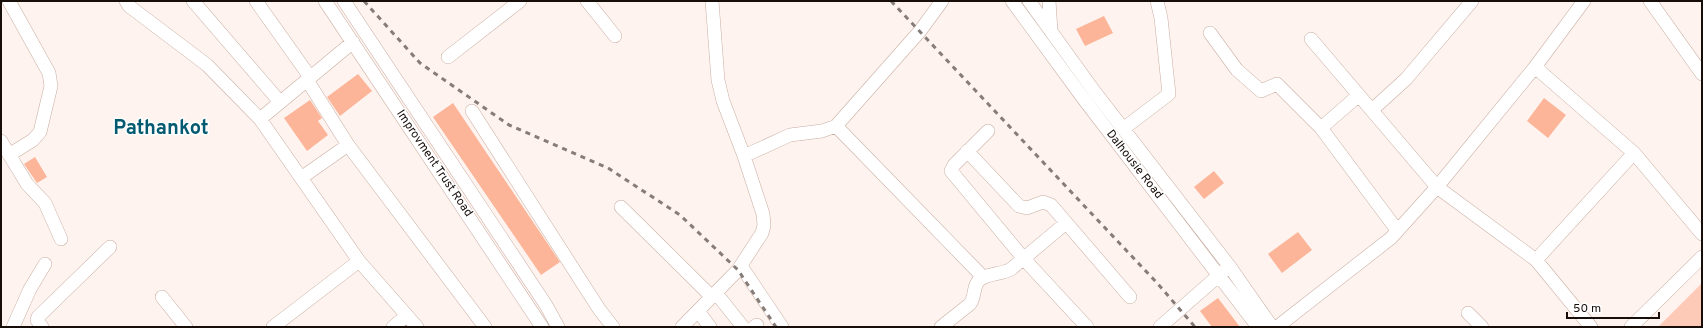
<svg xmlns="http://www.w3.org/2000/svg" width="1703" height="328" font-family="Overpass,sans-serif">
  <style>
    .green { fill: #fccab7 }
    .building { fill: #fcb599 }
    .lines { fill: none; stroke-linecap: round; stroke-linejoin: round }
    .minor-casing { stroke: #c8ada2; stroke-width: 14 }
    .minor { stroke: #fff; stroke-width: 13 }
    .rail { stroke: #867c78; stroke-width: 3; stroke-dasharray: 5 5; stroke-linecap: butt }
    .labels { text-anchor: middle; stroke-width: 3; stroke-linejoin: round; paint-order: stroke }
    .street-label { font-size: 12px; fill: #170e0a; stroke: #fff }
    .town-label { font-size: 20px; font-weight: bold; fill: #045b71; stroke: #fff }
  </style>
  <rect width="100%" height="100%" fill="#fef3ee"/>
  <path class="green" d="M1702,283V327H1658Z"/>
  <path class="building" d="M1104,16L1113,33L1085,46L1076,29Z
    M358,74L372,91L340,116L327,97Z
    M1544,98L1566,115L1548,138L1527,121Z
    M310,100L322,118L318,121L328,135L307,151L284,118Z
    M453,103L560,262L541,275L433,117Z
    M35,157L47,177L37,183L24,164Z
    M1214,171L1224,183L1204,199L1194,187Z
    M1298,232L1312,250L1282,273L1268,254Z
    M1218,298L1240,327H1212L1200,311Z"/>
  <g class="lines">
    <defs>
      <path id="minor" d="M126,1L129,6L207,65L260,119L359,261L417,327
        M193,1L280,102
        M256,1L310,77
        M325,1L542,327
        M344,1L546,305L558,327
        M587,1L615,36
        M712,1L718,80L723,101L744,156
        M1012,1L1083,98L1258,327
        M1029,1L1094,91L1230,267L1272,327
        M1049,1L1051,31
        M1650,1L1702,74
        M1210,33L1237,70L1261,91L1277,84L1321,128L1397,230
        M1311,39L1437,187L1536,260
        M448,57L520,1
        M1535,67L1634,153L1702,234
        M307,80L348,145L485,327
        M1372,110L1406,79L1472,1
        M472,111L599,309L613,327
        M260,119L353,42
        M836,126L983,277
        M1321,128L1359,95
        M1123,129L1169,94L1161,18L1157,1
        M988,131L954,165L951,171L1024,259L1087,327
        M1,141L27,184L45,203L61,239
        M967,151L1019,206L1027,208L1043,202L1051,205L1130,297
        M9,155L33,140L40,132L51,86L49,73L9,1
        M301,178L348,145
        M621,207L712,297
        M741,266L782,327
        M716,293L743,327
        M162,297L186,327
        M698,311L710,327
        M1468,313L1482,327
        M13,327L30,289L45,264
        M42,327L37,320L38,317L110,247
        M273,327L359,261
        M393,327L406,316
        M682,327L738,270L762,233L764,225L763,214L744,156L790,135L822,131L836,126L920,31L942,1
        M754,327L757,325
        M941,327L970,304C975,297 973,290 977,283C982,273 1002,275 1011,269L1066,223
        M1160,327L1225,270
        M1277,327L1391,238L1437,187L1535,67L1584,1
        M1591,327L1536,260L1634,153
        M1631,327L1702,257"/>
    </defs>
    <use href="#minor" class="minor-casing"/>
    <use href="#minor" class="minor"/>
    <path class="rail" d="M364,1L420,63L509,125L608,168L680,215L738,270L776,327
      M891,1L1158,284L1195,327"/>
  </g>
  <g class="labels">
    <g class="street-label">
      <text transform="translate(435 163) rotate(56)" y="4">Improvment Trust Road</text>
      <text transform="translate(1135 164) rotate(52)" y="4">Dalhousie Road</text>
    </g>
    <g class="town-label">
      <text x="161" y="134">Pathankot</text>
    </g>
  </g>
  <rect width="1703" height="328" fill="none" stroke="#170e0a" stroke-width="4"/>
  <path d="M1567 312v6h92v-6" fill="none" stroke="#170e0a" stroke-width="2"/>
  <text x="1573" y="312" font-size="12" fill="#170e0a" stroke="#ffffff" stroke-width="3" paint-order="stroke">50 m</text>
</svg>
